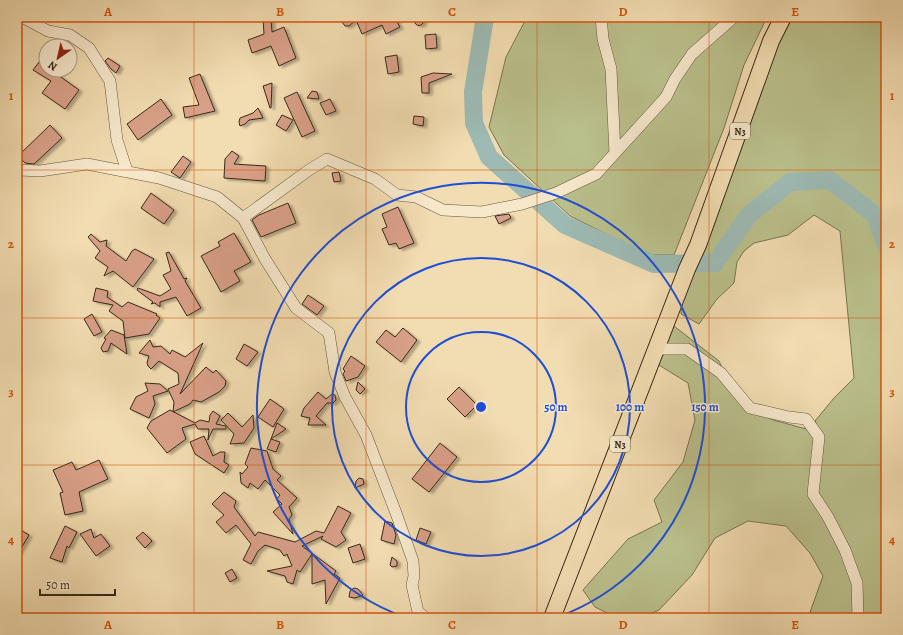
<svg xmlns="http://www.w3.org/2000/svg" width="903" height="635" font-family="Alegreya,serif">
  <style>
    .green { fill: #bac08c; stroke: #787452 }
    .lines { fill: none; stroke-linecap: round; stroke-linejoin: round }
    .river { stroke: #9dbab4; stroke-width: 18 }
    .building { fill: #d9a088; stroke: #362919; filter: url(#shadow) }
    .minor-casing { stroke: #65563f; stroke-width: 12 }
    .highway-casing { stroke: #362919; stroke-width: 18 }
    .minor { stroke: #f7e8cc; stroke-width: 11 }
    .highway { stroke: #f2dcb1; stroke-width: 16 }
    .grid { fill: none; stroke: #d6540d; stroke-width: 1; stroke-opacity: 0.55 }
    .ring { fill: none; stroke: #1d4ed8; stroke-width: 2 }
    .labels { text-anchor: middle; stroke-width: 3; stroke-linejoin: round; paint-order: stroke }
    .shield { fill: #f7e8cc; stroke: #70624f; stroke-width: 1 }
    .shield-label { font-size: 10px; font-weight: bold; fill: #362919 }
    .centre { fill: #1d4ed8; stroke: #f7e8cc; stroke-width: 2 }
    .ring-label { font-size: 12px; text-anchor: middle; font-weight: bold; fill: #1d4ed8; stroke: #f7e8cc; stroke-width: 3; stroke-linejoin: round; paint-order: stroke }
    .neatline { fill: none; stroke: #d6540d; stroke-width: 1.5 }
    .grid-label { font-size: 13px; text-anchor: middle; font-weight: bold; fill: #d6540d }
  </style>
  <defs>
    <filter id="shadow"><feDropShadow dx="3.5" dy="2" stdDeviation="1" flood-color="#0004"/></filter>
  </defs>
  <rect width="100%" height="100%" fill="#f2dcb1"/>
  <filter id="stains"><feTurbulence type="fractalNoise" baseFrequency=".005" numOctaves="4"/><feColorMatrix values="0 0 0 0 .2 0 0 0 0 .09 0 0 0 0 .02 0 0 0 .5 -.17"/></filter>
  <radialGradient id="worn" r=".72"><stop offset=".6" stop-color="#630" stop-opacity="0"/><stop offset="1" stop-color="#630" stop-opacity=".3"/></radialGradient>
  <path class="green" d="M527,17H767L744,65L724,128L674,255H649L570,216L504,155L489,127L506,57Z
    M788,17H886V618H808L823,576L810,553L786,526L748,521L715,538L692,575L659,610L641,618H617L595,607L583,590L628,539L662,522L654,500L683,462L695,420L688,383L654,362L670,323L719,361L738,402L773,420L810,430L824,442L815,421L834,398L854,378L840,231L814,215L788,235L754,243L744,251L737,262L734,283L717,299L699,324L681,314L683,270Z"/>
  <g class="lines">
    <path class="river" d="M485,17L473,92L474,123L489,157L565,225L654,264L715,263L749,215L790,182L830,180L876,216L886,245"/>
  </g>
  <path class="building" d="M414.5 21a4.5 4.5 0 1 1 9 0a4.5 4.5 0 1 1-9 0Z
    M344,17H402L396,20L400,27L386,34L382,25L362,34L356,20L349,26H345L342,22Z
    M263,18H271L272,32L284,27L296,58L279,66L271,46L252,53L248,40L264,34Z
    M436,34L437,48L426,49L425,35Z
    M46,53V70H51L79,90L65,109L42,93L51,81L33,70Z
    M397,55L399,72L388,74L385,57Z
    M108,58L120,66L116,73L111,69L105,61Z
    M433,73L452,74L429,83V93H422L421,77Z
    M200,74L215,111L185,118L183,107L199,105L189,78Z
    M272,83L271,108H270L263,86Z
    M312,91L317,92L319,99L307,98Z
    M297,92L315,131L302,137L284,98Z
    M161,99L172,115L138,140L127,124Z
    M330,99L336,111L326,115L320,103Z
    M258,108L263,118L249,120L245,124L240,126L239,122L240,118L253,113Z
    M282,115L293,120L286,131L276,125Z
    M414,116L424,117L423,126L413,124Z
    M50,125L62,138L34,164L25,163L18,156Z
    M232,151L239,156L234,164L266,166L265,181L224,178L225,159Z
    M183,156L191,162L180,178L171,172Z
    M339,172L341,181L334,182L332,173Z
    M151,193L174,210L164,224L141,208Z
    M288,203L296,223L261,237L252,220L259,215Z
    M398,207L414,243L399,249L396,243L389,245L382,229L387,227L382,214Z
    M509,214L511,218L499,224L495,216Z
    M234,233L251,262L234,271L240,281L221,292L201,256L220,246L218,242Z
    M91,234L100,242L107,240L106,246L126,261L132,251L135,249L154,259L133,287L113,271L104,276L108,267L95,258L100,251L88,237Z
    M169,252L184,279L187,278L185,281L201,308L187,316L176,297L160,302V307L155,303L151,304L153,302L137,290L138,288L160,296L171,289L163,275L171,271L166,253Z
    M96,288L108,291L107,297L122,307L128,302L157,314L156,315L160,318L149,334L125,338L123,321L109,311L113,305L93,301Z
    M308,295L324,306L317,315L302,304Z
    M92,314L102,332L94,336L84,319Z
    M403,328L417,340L401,362L376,342L386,330L395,337Z
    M111,330L124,335L127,354L111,343L108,351L103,352L101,348L106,339L104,338Z
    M150,340L153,347L161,346L170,354L172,350L185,357L203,343L180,394L206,367L213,373L216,370L226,381L225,386L219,392L201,402L193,400L190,404L173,412L174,402L168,389L179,384L178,373L159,361L151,369L148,366L147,363L149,356L139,353Z
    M244,344L258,352L247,366L236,359Z
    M351,356L365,366L358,377L346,381L343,374L345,371L343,369Z
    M358,382L365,389L360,394L356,390Z
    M145,383L160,384L168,391L153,396L155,404L149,418L130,409L136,397L148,391Z
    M459,387L477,405L465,417L447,399Z
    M318,392L326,399L332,394L335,395L336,400L333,403H327L316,416L326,425H308L310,418L301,416L304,408Z
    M270,399L284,409L273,427L258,417Z
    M170,410L195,423L200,420L209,422L210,415L213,411L220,416L216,424L226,426V429H213L208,440L209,429H198L195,424L182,428L186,439L167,453L147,428L151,421Z
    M228,413L242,427L253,415L254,428L244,443L230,444L234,434L221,420Z
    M277,423L286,429L271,439Z
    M204,436L213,456L220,452H225L224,462L229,465L224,473L195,454L190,442Z
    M271,439L280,442L276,452L267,449Z
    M440,443L457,457L429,492L412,479Z
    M251,448L267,451L273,469L281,476L277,480L297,498L289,507L292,515L289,519L293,534L273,512L282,504L277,499L280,495L265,480L258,489L250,483L248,488L241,483L240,472L242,474L248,467L245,464Z
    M99,460L108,479L79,492L83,511L65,515L60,493L63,492L53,470L72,462L76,470Z
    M359,478L363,479L364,484L355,488L356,481Z
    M224,492L236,501L234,507L255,536L258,532L295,542L316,531L324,533L338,506L351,513L341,532L346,540L336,547L321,539L323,536L302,546L336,571L334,574L340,578L326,604L325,580L312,584V554L300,572L297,570L293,584L287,582L285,576L267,571L292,566L287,554L284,556L280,550L265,545L258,551L251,564L243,560L251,544L236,525L226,533L216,522L224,515L212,504Z
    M385,521L392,523L396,535L394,544L381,540Z
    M65,526L77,532L69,548L67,546L62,562L50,558Z
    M17,528L29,535L17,555Z
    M420,528L431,532L426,544L416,540Z
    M91,529L94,538L101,534L110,546L96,556L80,534Z
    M143,532L152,541L145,548L136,538Z
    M360,544L365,559L353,563L348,548Z
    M392,557L397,561V566L392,567L390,565Z
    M232,569L237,578L230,582L225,573Z
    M354,588L358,589L363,595L355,598L349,597L350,591Z"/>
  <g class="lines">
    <defs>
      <path id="minor" d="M22,17L48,31L70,35L89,48L110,81L117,140L127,171
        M601,17L603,39L611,69L615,153
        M17,171L20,170L40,171L87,164L159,178L217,197L243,218L265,259L296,308L329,333L335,372L345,397L366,435L396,513L413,561L414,576L412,585L418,612L426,618
        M243,218L309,170L327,159L375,179L397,195L416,197L443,210L482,212L522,204L556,193L596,174L666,97L675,79L692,54L734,17
        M657,349H687L721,373L750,408L789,417L806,419L819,437L813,494L828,517L845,550L857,583L858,618"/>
      <path id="highway" d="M552,618L687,269L698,245L771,41L783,17"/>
    </defs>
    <use href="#minor" class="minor-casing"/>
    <use href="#highway" class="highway-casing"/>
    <use href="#minor" class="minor"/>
    <use href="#highway" class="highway"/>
  </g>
  <path class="grid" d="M194,17V618M366,17V618M537,17V618M709,17V618M17,170H886M17,318H886M17,465H886"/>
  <g class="ring">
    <circle cx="481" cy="407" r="75"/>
    <circle cx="481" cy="407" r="149"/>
    <path d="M404 617A224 224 0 1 1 558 617"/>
  </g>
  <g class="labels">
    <g class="shield">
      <rect x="730" y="123" width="20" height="16" rx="3"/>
      <rect x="610" y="436" width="20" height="16" rx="3"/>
    </g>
    <g class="shield-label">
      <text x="740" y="135">N3</text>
      <text x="620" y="448">N3</text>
    </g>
  </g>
  <circle cx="481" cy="407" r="6" class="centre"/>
  <g class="ring-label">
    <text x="556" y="411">50 m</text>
    <text x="630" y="411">100 m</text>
    <text x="705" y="411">150 m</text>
  </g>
  <rect width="903" height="635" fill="none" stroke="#f2dcb1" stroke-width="44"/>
  <g transform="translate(58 58) rotate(214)"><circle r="19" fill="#f7e8cc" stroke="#aa9c84"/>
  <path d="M0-3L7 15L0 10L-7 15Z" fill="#8f2418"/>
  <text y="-6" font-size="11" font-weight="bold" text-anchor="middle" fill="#362919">N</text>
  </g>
  <path d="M40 589v6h75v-6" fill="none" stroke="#362919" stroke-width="2"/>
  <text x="46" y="589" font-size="12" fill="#362919" stroke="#f7e8cc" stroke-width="3" paint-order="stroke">50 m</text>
  <rect x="22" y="22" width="859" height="591" class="neatline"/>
  <g class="grid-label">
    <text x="108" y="16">A</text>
    <text x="280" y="16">B</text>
    <text x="452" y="16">C</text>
    <text x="623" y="16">D</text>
    <text x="795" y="16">E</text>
    <text x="11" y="100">1</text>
    <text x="892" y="100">1</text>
    <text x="11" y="248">2</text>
    <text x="892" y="248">2</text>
    <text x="11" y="396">3</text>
    <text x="892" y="396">3</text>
    <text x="11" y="544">4</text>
    <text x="892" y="544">4</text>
    <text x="108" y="629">A</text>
    <text x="280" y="629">B</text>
    <text x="452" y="629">C</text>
    <text x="623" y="629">D</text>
    <text x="795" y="629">E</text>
  </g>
  <rect width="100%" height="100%" filter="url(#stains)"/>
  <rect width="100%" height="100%" fill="url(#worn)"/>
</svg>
